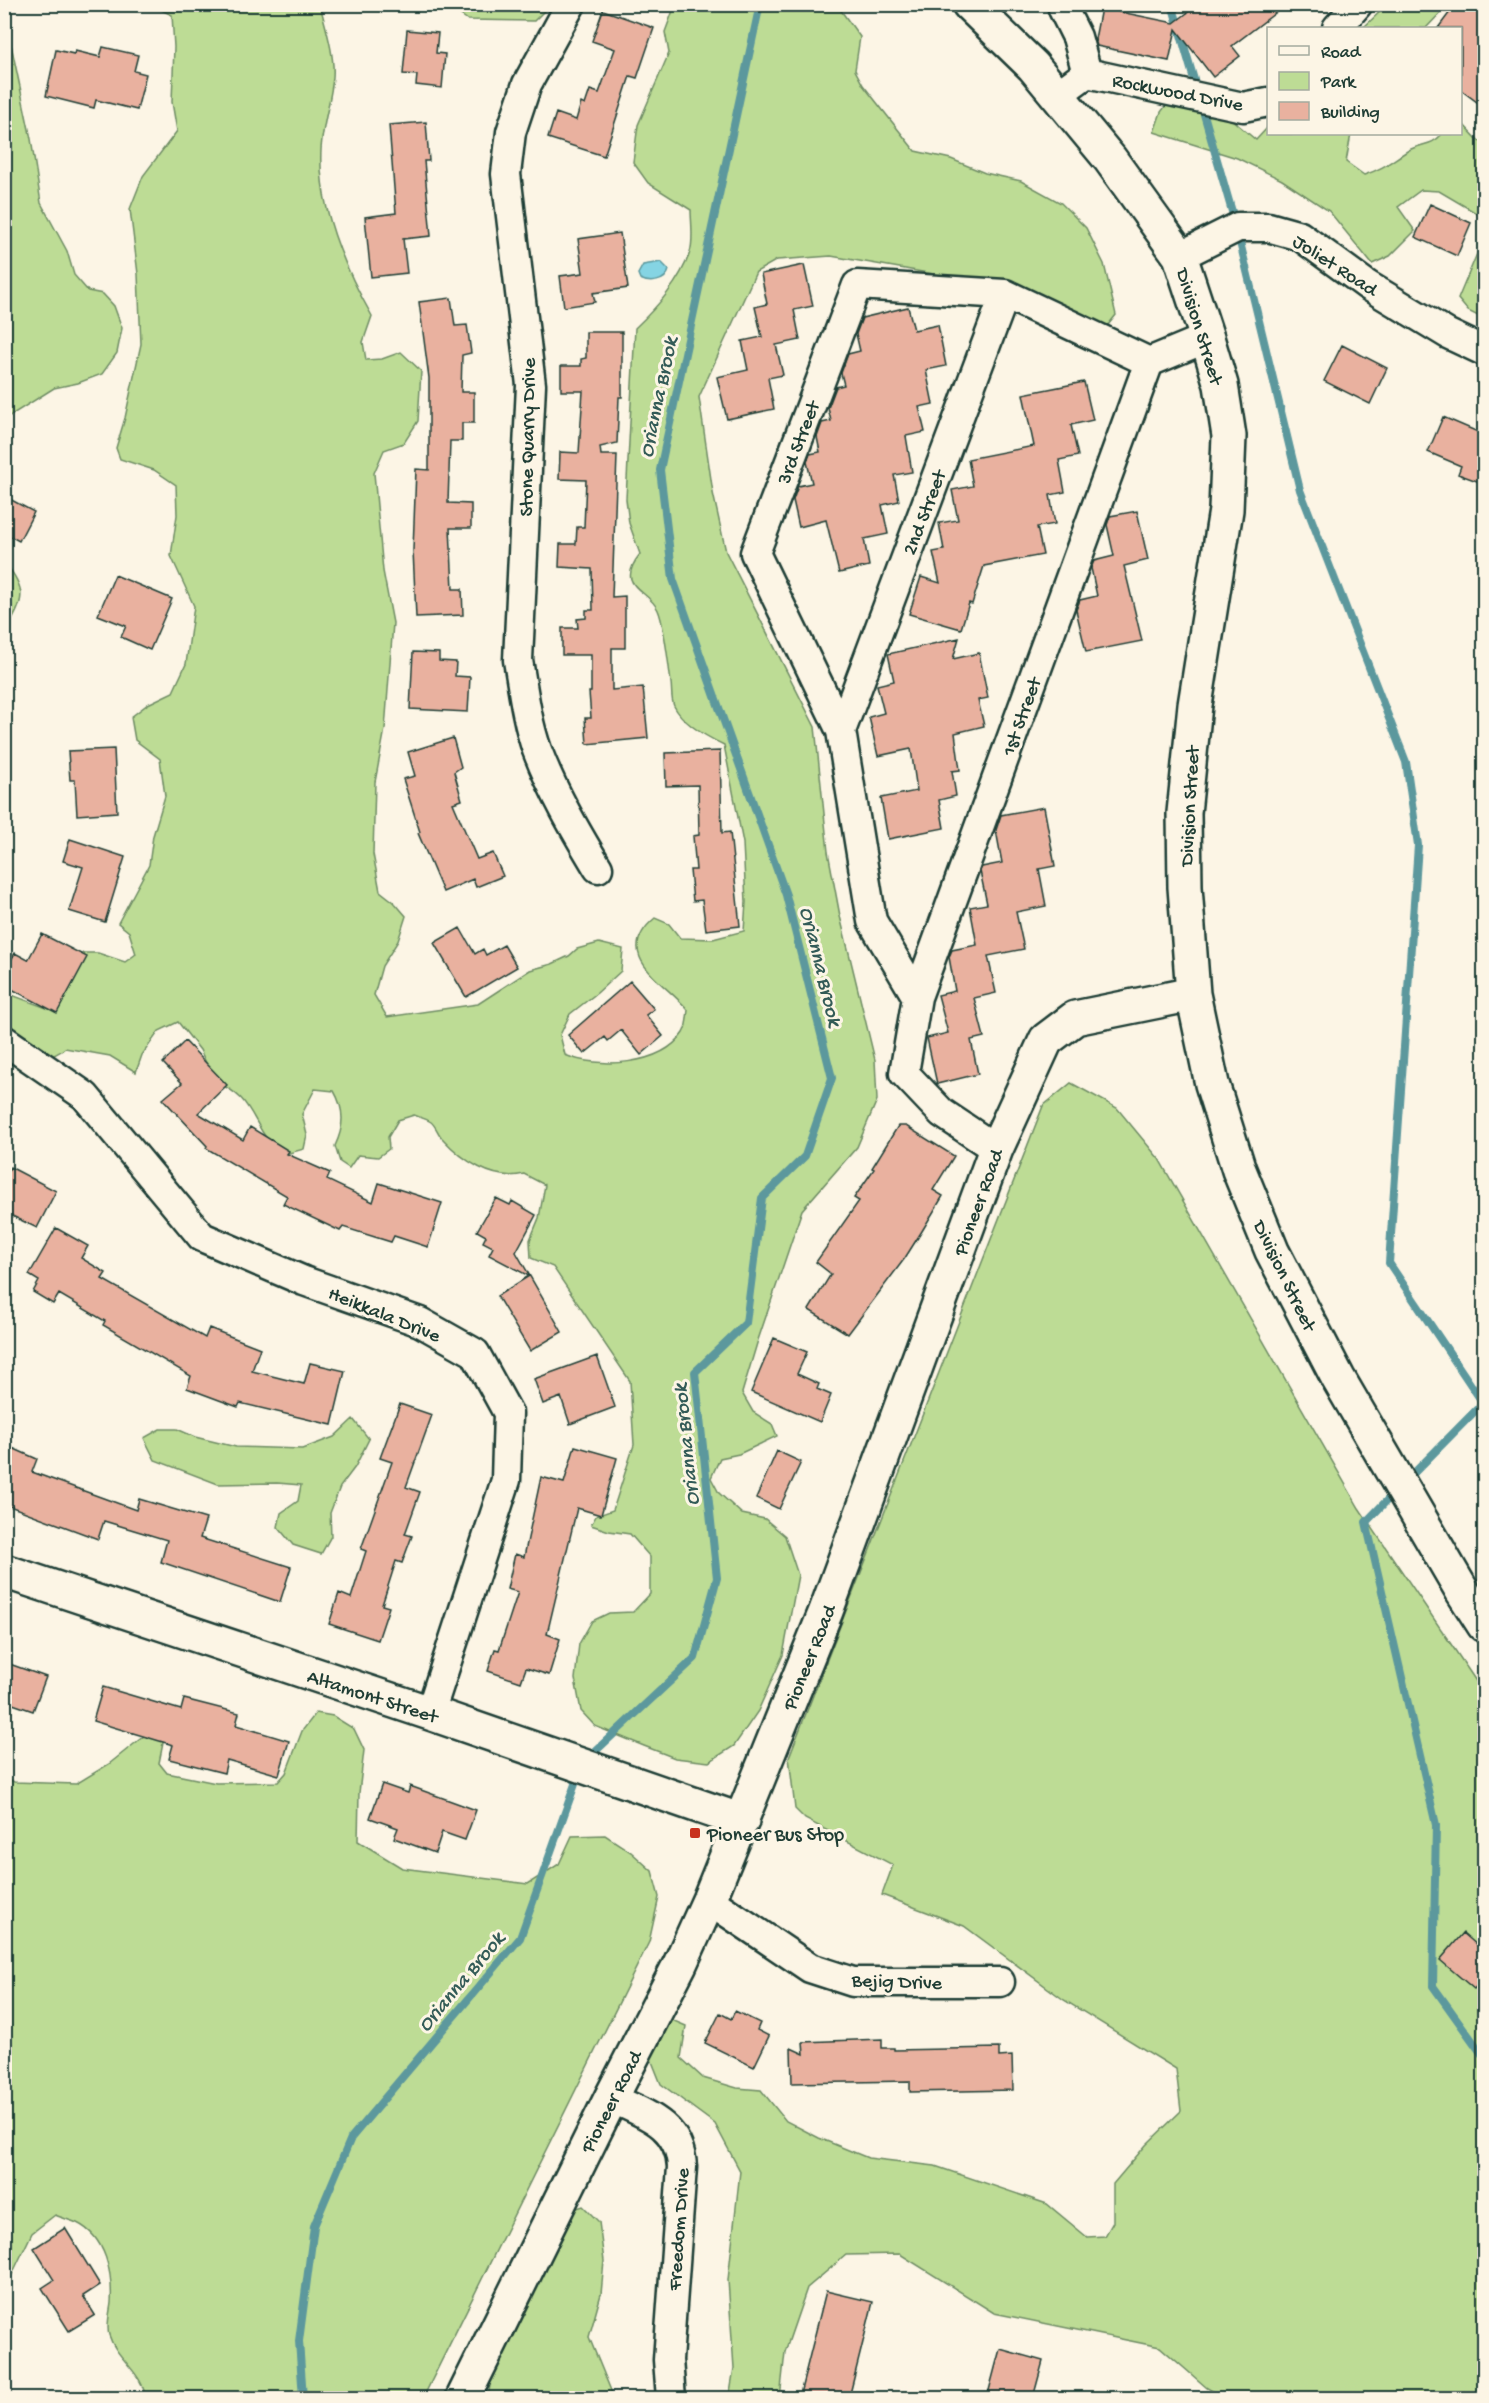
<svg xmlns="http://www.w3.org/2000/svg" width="1489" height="2403" font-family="'Gochi Hand',sans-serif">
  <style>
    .green { fill: #bddc95; stroke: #6e8c64; stroke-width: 1.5 }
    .water { fill: #85d4e3; stroke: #5c989d; stroke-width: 1.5 }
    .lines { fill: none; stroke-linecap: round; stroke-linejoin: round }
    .stream { stroke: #5c989d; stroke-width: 8 }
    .building { fill: #e9b19f; stroke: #1f3d34; stroke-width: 1.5 }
    .street-casing { stroke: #1f3d34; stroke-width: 33 }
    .secondary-casing { stroke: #1f3d34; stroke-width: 38 }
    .street { stroke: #fcf5e5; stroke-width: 28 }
    .secondary { stroke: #fcf5e5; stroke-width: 33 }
    .poi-dot { fill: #c8321e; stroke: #fcf5e5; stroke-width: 2 }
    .labels { text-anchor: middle; stroke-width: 6; stroke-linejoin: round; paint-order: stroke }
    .street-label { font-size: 20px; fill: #1f3d34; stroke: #fcf5e5 }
    .poi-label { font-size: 20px; fill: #1f3d34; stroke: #fcf5e5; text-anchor: start }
    .water-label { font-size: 21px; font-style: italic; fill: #335b57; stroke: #fcf5e5 }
  </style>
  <rect width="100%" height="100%" fill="#fcf5e5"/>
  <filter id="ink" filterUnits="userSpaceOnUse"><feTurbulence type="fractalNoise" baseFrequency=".0167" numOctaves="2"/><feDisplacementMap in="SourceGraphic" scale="12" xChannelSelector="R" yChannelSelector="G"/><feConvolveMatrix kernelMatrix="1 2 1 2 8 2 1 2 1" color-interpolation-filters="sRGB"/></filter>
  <g filter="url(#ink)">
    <path class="green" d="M110,5H320C325,25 335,56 333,77C331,101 322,126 321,150C318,207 344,267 372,316L363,342L366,360L382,359L401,352L421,371L418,421L404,443L384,450L374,473L383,571L393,623L385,729L375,782L373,854L380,891L394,902L406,916L398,941L382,966L374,995L387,1017L478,1004L530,970L552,964L569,956L577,949L599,943L623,949L621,971L597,993L570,1014L560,1035L565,1055C598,1069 661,1066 683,1033C687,1027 687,1017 688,1010C665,982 610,956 655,918L669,924L680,938L713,939L744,931L746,902L743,843L724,745C707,737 683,724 674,706C671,700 672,689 671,683C669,667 664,623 658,610C648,588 614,588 640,554L629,523L626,499L635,328C657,307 680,282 690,252C694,240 691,222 691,210L648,183L633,162L638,125L669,53L665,32L675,5H837L860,37L855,70L863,85L915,151L951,159L985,173L1021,181L1061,203L1086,228L1104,264L1116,315L1108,325L1090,327L968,280L831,256L777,260L756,272L699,397L713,493L726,552L815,727L828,852L840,916L875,1060L877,1100L857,1147L802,1210L758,1340L742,1393L753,1412L772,1424L777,1436L739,1454L720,1458L711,1478L719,1493L742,1514L765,1519L785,1536L798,1575L783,1655L758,1711L734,1746L709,1762L675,1758L644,1746L595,1726L581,1711L575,1679L579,1644L592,1621L609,1613L633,1612L650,1594V1557L630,1534L609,1531L591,1525L596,1516L613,1510L634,1445L630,1381L553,1267L531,1258L530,1240L539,1218L545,1185L524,1174C493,1182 462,1160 442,1138C438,1134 436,1126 431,1122C427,1119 419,1117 414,1115L398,1120L388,1137L389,1149L378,1157L358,1155L349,1168L340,1162L335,1146C344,1127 345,1110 334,1091L315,1089L302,1114L307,1135L304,1149L282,1155C276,1148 268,1141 263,1133C248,1108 245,1094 215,1082L200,1050L178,1022L159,1031L142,1055L136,1072L110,1056L65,1048C41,1069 26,1048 5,1034L4,992L49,1009L63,996L72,969L83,953H98L125,962L136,954L129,932L118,923L149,865L153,836L165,796L160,759L135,740L131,717L148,704L173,692L186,664L194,606L171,556L177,515L176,485L154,470L120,459L116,448L125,418L141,344L138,274L130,209L143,176L177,131L172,102L174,47L172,15L153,6L113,7Z
      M447,5H550L534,21L468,20Z
      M1387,5V4L1448,5L1426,28H1363Z
      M5,16L31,139L41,203L67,251L74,275L88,291L103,294L114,306L122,328L117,353L102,374L78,383L54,388L5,419Z
      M1170,100L1231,119L1256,140L1268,127V134H1351L1346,162L1364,175C1385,168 1391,161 1409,150C1422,143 1432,146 1442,134H1460L1461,122L1479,141L1484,143V319L1468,311L1458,299L1484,237L1478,214L1439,191L1421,190L1398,207L1415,231L1390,256L1372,264L1329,211L1282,180L1237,158L1154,132L1161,112Z
      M5,563C30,593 22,602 5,633Z
      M1071,1083L1117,1108L1159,1159L1359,1508L1484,1693V2398H1225L1207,2388L1160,2347L994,2313L900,2254L846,2255L807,2288L785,2352L780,2398H729L734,2368L728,2280L740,2171L715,2124L661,2084L651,2059L659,2028L672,2020L686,2026L681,2058L703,2078L737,2088L761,2090L786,2121L819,2138L868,2158L935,2166L1047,2204L1087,2237L1105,2236L1113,2222V2184L1146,2145L1181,2111L1176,2069L1064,2000L964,1926L882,1895L893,1865L805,1819L795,1809L789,1757L1043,1106Z
      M353,1419L369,1439L355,1467L340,1487L330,1513L331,1536L321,1554L293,1545L278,1527L281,1513L298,1501L301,1485L277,1483L218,1484L155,1460L144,1438L160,1429H177L195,1437L236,1447L302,1449L334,1437Z
      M316,1713L333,1716L354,1729L364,1750L359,1793L358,1841L402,1868L528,1884L559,1864L572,1836L605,1835L631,1852L652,1871L659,1897L649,1942L423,2398H145C144,2373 116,2359 109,2335C106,2326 110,2312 111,2303C113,2274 106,2237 77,2223C70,2220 62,2218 55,2215L32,2233L5,2289V1777L14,1782L76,1784L109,1764L154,1728H166L159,1763L167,1773L216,1783L278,1782L286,1773L302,1731Z
      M583,2206L599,2222L604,2261L601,2294L589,2337L614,2398H488L491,2379L571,2210Z"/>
    <path class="water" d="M661,262L669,270C666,282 650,284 640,279L638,274L643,265Z"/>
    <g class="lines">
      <path class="stream" d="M1172,4L1197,90
        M1201,104L1235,222
        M1238,234L1300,490L1406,762L1418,845L1389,1263L1483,1403L1407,1480
        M1395,1492L1366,1522L1436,1825L1433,1986L1484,2057
        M588,1758L695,1658L717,1578L695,1372L746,1323L762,1198L805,1156L832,1078L786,895L673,579L660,470L760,4
        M303,2398L299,2341L314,2226L351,2138L520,1938L579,1773"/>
    </g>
    <path class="building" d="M1199,4H1287L1232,46L1240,56L1213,77L1176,29L1169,61L1097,46L1095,39L1101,8L1174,23Z
      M1456,4H1485V108L1461,90V28H1438Z
      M603,10L654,28L637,78L630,76L604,156L548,138L556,113L576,120L581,103L585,105L590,90L599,93L615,49L592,41Z
      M407,30L438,33L436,53L445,54L442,88L416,85L417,75L403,74Z
      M103,47L138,55L134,71L146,74L137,110L96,100L94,108L46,96L56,50L74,54L75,51L100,57Z
      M426,122L429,161H424L431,236L403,239L407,273L371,277L365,217L396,213L389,125Z
      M1430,204L1471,223L1457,256L1415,237Z
      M620,233L628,288L593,293L595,302L564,307L560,276L583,273L578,239Z
      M804,265L813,306L794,310L800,340L776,345L783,375L768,378L774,409L727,419L717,377L748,370L742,341L762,337L755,307L767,304L761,274Z
      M451,298L455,326L467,325L471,353L462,355L461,392H474V423H462V441H450L448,503L471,504V528H450L453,589H462L463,615L416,617L413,550L416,469L429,470V378L419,302Z
      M908,307L914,330L938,325L946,366L926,370L933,404L919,407L925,432L906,436L912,472L894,475L899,501L882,505L888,534L864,539L869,566L839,573L826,520L799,527L793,500L798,486L812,483L807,462L810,454L820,452L817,437L822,423L831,421L828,408L836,387L844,385L841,373L848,354L860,351L856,334L862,318Z
      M586,332H622V397H619L617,443L600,447L601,455H617L612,597L625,596V648H612V690L643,687L648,738L587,744L585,718H591L589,692H591V655H562V628H578L577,619L586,618V610H593L592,569L559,567L560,544H576L577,527H584L586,480L559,479L560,452L579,453L583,391H561V366H581V359L586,358Z
      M1342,345L1387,368L1370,404L1324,381Z
      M1084,382L1093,420L1071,425L1078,456L1059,460L1065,492L1050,495L1055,524L1037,527L1043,555L984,566L972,604L969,603L961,629L909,614L921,577L940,583L933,552L944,550L939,523L958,520L952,490L973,486L968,459L1034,446L1023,394Z
      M1443,417L1485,435V484L1458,474L1461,466L1428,452Z
      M4,496L34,512L19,541L4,533Z
      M1137,511L1148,560L1124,566L1142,641L1086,652L1076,610L1080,600L1097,596L1091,568L1094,561L1114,556L1107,525L1110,516Z
      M115,575L172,599L150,650L121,637L126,626L98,615Z
      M959,638L953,659L979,653L988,698L978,700L984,726L955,733L960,770L952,771L956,796L939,800L944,828L888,839L881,798L917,791L911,749L878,756L869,717L884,713L877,685L894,681L888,654Z
      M413,652L439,653V661L456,662L455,676L470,677L468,712L410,709Z
      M453,738L461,767L454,772L462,800L453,803L477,859L493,853L503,876L476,887L473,879L443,892L418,833L420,832L403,779L415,776L408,752Z
      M114,749L117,812L77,815L75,780H70L68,751Z
      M720,751L722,833L730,832L740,926L706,930L702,900L693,901L690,870H696L693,836L699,835L698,785L666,786L665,753Z
      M1044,807L1055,866L1039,869L1046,906L1016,912L1024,949L988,956L996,993L974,998L984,1037L971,1040L978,1074L937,1084L927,1038L948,1033L938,995L955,991L949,957L952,950L977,945L970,907L987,904L980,871L982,867L1002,863L996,830L1001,815Z
      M70,839L125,857L105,922L69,911L83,867L63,861Z
      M460,928L475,954L483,949L486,955L504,945L517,967L466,997L434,943Z
      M42,934L87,957L57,1013L4,985V972L15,953L28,960Z
      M630,981L654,1009L646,1015L663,1036L641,1055L621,1030L608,1041L605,1037L584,1054L568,1035Z
      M185,1041L227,1085L198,1113L243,1140L250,1127L289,1151L287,1154L330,1173L327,1180L373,1202L379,1183L442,1203L428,1247L394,1236L391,1242L343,1227L340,1231L283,1204L287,1196L206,1148L207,1146L163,1099L182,1083L163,1063Z
      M898,1126H906L954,1156L933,1190L943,1196L922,1231L905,1258L848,1334L809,1310L831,1274L816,1262L859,1201L854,1198L874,1169L872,1168Z
      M10,1167L56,1191L37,1228L4,1212V1179Z
      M496,1198L510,1205L512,1201L536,1215L516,1252L562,1332L530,1351L497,1296L529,1276L489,1255L493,1247L483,1242L486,1236L477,1231Z
      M56,1228L88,1246L81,1258L106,1273L102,1279L205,1338L209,1328L260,1348L252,1371L304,1384L310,1363L345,1371L332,1425L240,1403L238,1407L187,1388L191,1376L103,1325L105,1321L59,1294L53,1304L33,1292L39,1281L29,1275Z
      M774,1338L807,1352L797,1374L819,1384L817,1389L831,1395L820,1422L751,1392Z
      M597,1356L615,1407L570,1424L561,1397L543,1404L534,1379Z
      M400,1404L432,1415L406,1487L420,1492L405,1534L412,1536L402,1563L396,1561L382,1605L389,1607L378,1640L329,1624L339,1593L351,1598L366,1551L361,1549L392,1462L380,1458Z
      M575,1446L617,1458L601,1515L577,1508L547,1634L560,1639L549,1675L526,1668L521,1682L488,1671L495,1649L499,1650L518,1592L507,1589L515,1554L524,1557L541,1477L564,1483Z
      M10,1447L37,1459L32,1472L136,1510L139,1499L206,1519L200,1538L291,1567L280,1602L161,1562L167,1540L104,1521L98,1539L4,1504V1461Z
      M777,1451L801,1462L779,1509L756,1498Z
      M4,1662L46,1677L33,1711L4,1701Z
      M103,1687L181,1710L184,1699L239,1713L236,1725L289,1741L279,1775L227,1760L224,1773L169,1759L173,1745L93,1721Z
      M382,1784L408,1793L410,1786L476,1810L465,1840L442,1832L435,1853L394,1838L398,1828L370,1818Z
      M1463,1933L1485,1952V1977L1474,1989L1440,1960Z
      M735,2011L760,2023L757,2030L769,2036L754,2067L705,2043L720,2013L731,2019Z
      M882,2039V2048H894V2050L999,2048V2057L1012,2056L1013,2090L910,2092V2081L792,2083L791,2048L804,2054L803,2042Z
      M65,2228L100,2285L83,2296L95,2315L69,2331L42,2288L54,2280L34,2248Z
      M826,2291L873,2302L849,2398H799Z
      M1000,2349L1043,2361L1033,2398H987Z"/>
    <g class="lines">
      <defs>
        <path id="street" d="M571,4L527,84L511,132L506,174L531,385L518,660C523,690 527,722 537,750C553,792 575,830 598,868
          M1063,9L1077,37L1087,73
          M1337,28L1358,4
          M1057,95L1087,73L1243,107L1268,102
          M1180,256L1238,227H1268L1300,236L1367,285L1448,334L1484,351
          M841,731L1005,294
          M917,997L872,921L841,731L755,553L857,285L1005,294L1149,362L1207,338
          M4,1040L85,1096L202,1237L304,1281L420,1322L475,1353L508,1413L506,1480L430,1713
          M996,1149L942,1113L904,1073L917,997L1149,362
          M709,1900L810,1968L853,1982H1000
          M611,2098C645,2114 680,2124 682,2167L668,2360L671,2398"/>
        <path id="secondary" d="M969,4L1033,66L1110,159L1180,256L1207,338L1221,385L1229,436L1226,510L1195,705L1184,813L1185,887L1193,994L1212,1084L1239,1170L1272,1251L1338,1378L1461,1589L1484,1625
          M4,1571L430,1713L742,1821
          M463,2398L611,2098L680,1964L709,1900L826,1611L996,1149L1046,1040L1075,1018L1193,994"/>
      </defs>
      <use href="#street" class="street-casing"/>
      <use href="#secondary" class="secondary-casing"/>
      <use href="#street" class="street"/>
      <use href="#secondary" class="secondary"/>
    </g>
  </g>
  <rect class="poi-dot" x="689" y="1827" width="12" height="12" rx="3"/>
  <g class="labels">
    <g class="street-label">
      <text transform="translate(1178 91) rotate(11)" y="7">Rockwood Drive</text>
      <text transform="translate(1336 264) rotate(33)" y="7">Joliet Road</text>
      <text transform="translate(1201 326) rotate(73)" y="7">Division Street</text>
      <text transform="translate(526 437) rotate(-89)" y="7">Stone Quarry Drive</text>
      <text transform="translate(797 442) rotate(-69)" y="7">3rd Street</text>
      <text transform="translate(923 512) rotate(-69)" y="7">2nd Street</text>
      <text transform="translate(1020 716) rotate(-70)" y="7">1st Street</text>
      <text transform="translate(1188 806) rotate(-87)" y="7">Division Street</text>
      <text transform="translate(977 1202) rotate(-70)" y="7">Pioneer Road</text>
      <text transform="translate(1286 1275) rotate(64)" y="7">Division Street</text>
      <text transform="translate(385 1313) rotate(22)" y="7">Heikkala Drive</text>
      <text transform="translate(808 1657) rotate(-68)" y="7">Pioneer Road</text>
      <text transform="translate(373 1695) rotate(18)" y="7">Altamont Street</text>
      <text transform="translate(897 1980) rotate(2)" y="7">Bejig Drive</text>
      <text transform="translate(610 2101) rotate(-63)" y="7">Pioneer Road</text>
      <text transform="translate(677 2229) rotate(-86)" y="7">Freedom Drive</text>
    </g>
    <g class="poi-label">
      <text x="707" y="1840">Pioneer Bus Stop</text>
    </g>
    <g class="water-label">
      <text transform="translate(657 397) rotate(-78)" y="7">Orianna Brook</text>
      <text transform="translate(822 966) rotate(76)" y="7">Orianna Brook</text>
      <text transform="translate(685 1445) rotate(-96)" y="7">Orianna Brook</text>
      <text transform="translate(460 1981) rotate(-50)" y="7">Orianna Brook</text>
    </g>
  </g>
  <rect width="1489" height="2403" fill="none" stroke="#fcf5e5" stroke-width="24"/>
  <rect x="12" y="12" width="1465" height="2379" fill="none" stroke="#1f3d34" stroke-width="2" filter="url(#ink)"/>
  <rect x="1267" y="27" width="195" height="108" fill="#fcf5e5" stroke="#a4ab9e" stroke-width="1.5"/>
  <rect x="1279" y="46" width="30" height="9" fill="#fcf5e5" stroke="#a4ab9e" stroke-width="1.5"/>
  <text x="1321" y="57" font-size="18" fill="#1f3d34">Road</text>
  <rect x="1279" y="72" width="30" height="18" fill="#bddc95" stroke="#a4ab9e" stroke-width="1.5"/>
  <text x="1321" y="87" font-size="18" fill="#1f3d34">Park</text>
  <rect x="1279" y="102" width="30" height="18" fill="#e9b19f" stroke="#a4ab9e" stroke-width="1.5"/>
  <text x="1321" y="117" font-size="18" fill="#1f3d34">Building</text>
</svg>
